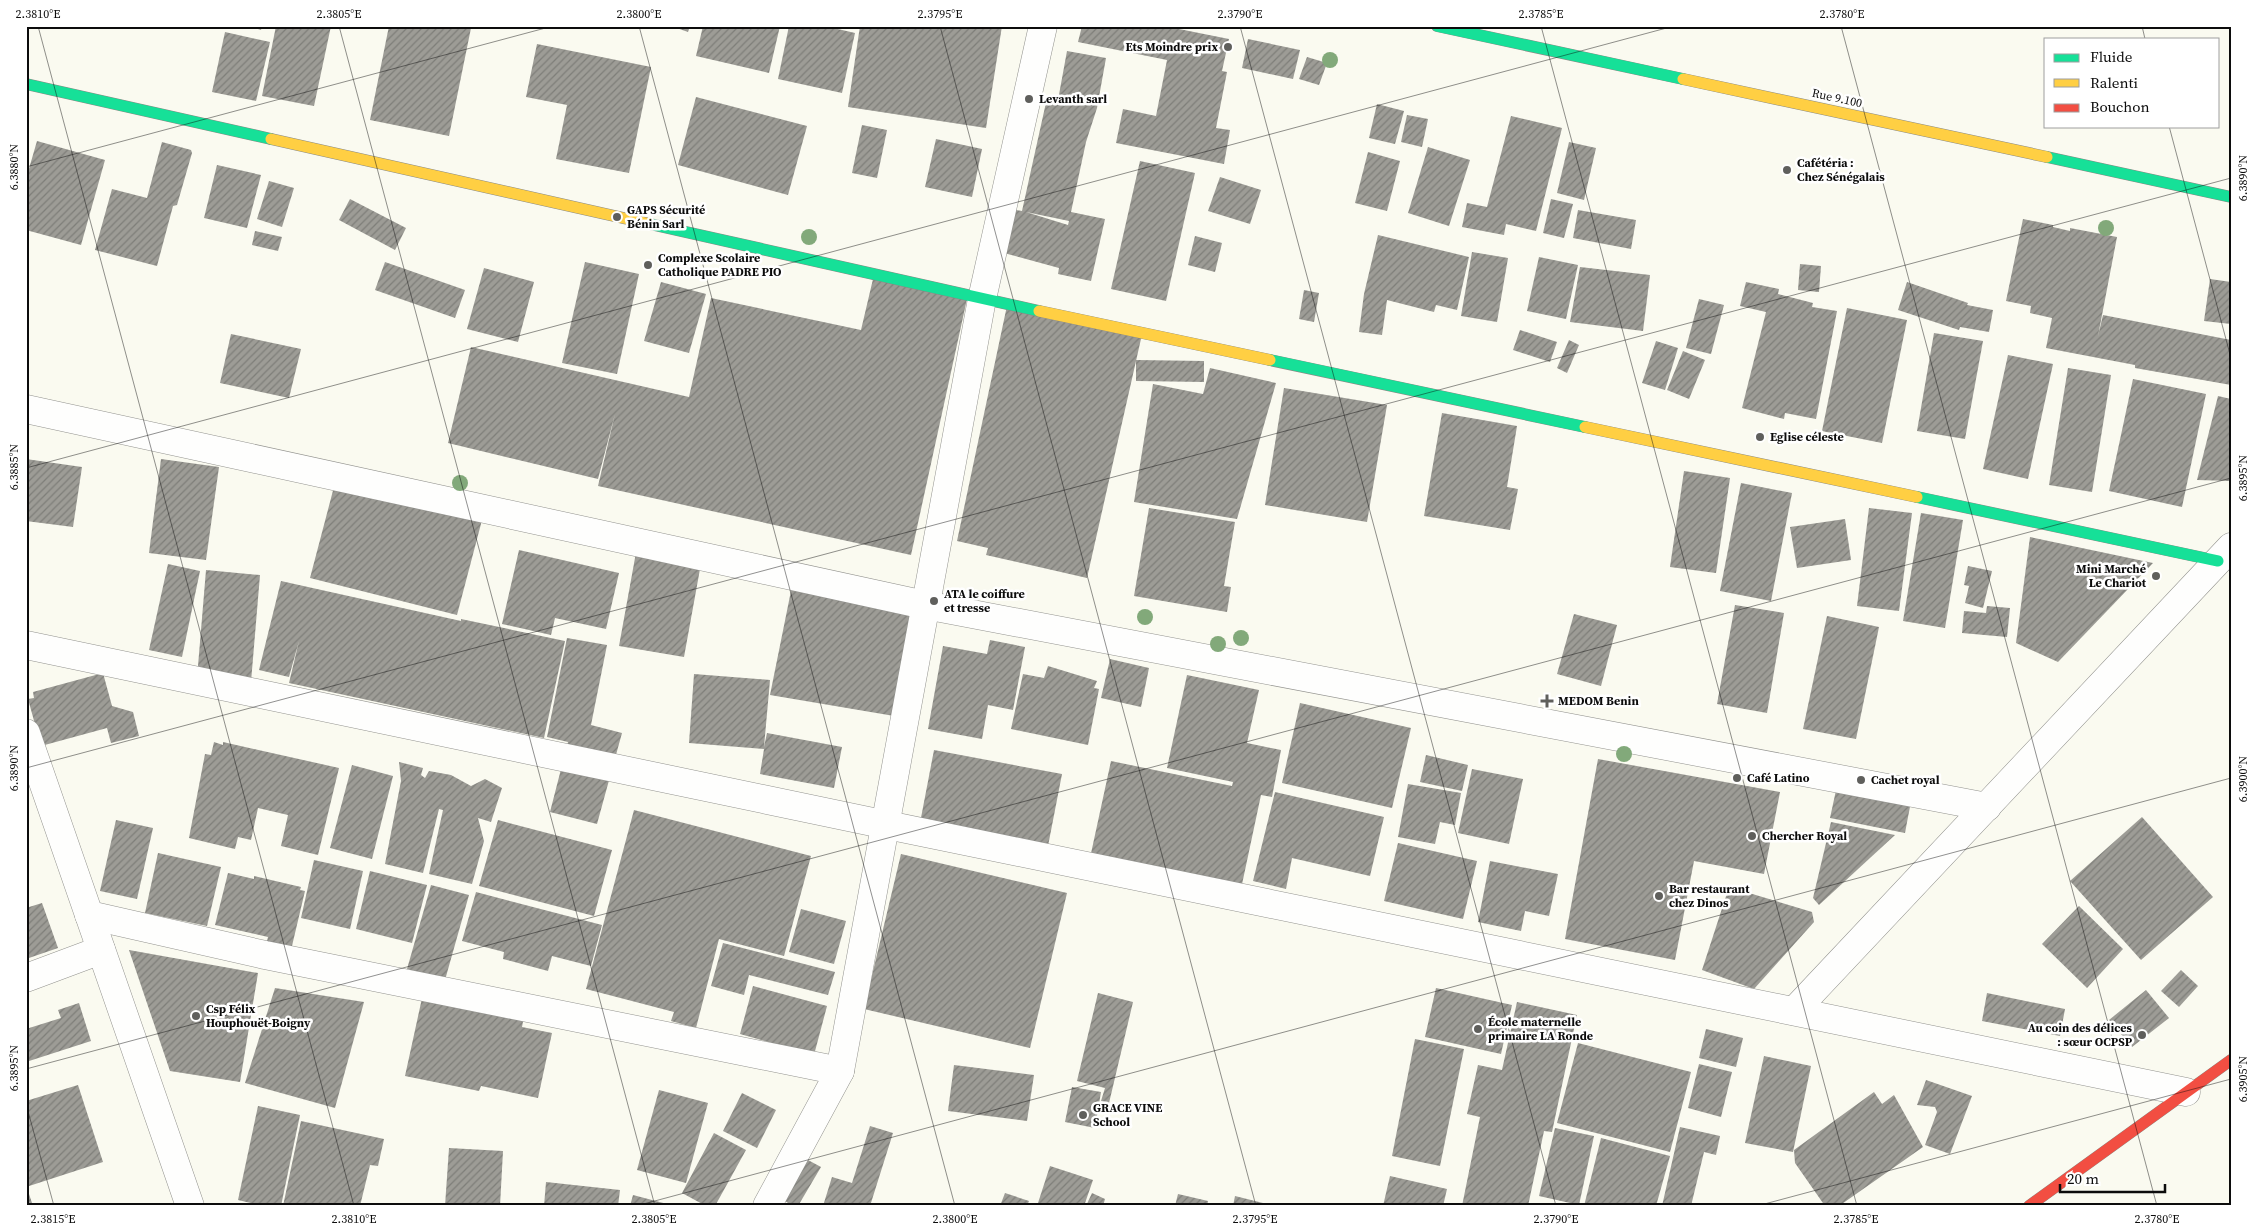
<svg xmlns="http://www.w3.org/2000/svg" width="2257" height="1232" viewBox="0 0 2257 1232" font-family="'Source Serif 4',serif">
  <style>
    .building { fill: url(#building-hatch); fill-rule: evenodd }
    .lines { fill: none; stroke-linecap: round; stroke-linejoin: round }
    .street-casing { stroke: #93938f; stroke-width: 29 }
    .fast-casing { stroke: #8a8a85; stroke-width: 12 }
    .slow-casing { stroke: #8a8a85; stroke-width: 12 }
    .jam-casing { stroke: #8a8a85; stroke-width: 12 }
    .street { stroke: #fefefd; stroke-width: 28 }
    .fast { stroke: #16e098; stroke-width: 11 }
    .slow { stroke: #ffcf43; stroke-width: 11 }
    .jam { stroke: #f24e42; stroke-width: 11 }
    .tree { fill: #82a97a }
    .ticks { fill: none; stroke: #0c0c0c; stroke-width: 1; stroke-opacity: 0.45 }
    .poi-dot { fill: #5f5f5c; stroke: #fff; stroke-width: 2 }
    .labels { text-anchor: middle; stroke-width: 5; stroke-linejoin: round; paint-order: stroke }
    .poi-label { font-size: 12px; font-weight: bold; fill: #0c0c0c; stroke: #fff; text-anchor: start }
    .street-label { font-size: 12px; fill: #0c0c0c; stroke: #fff }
    .neatline { fill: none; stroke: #0c0c0c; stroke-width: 2 }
    .ticks-label { font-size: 12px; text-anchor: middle; fill: #0c0c0c }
  </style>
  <defs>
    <pattern id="building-hatch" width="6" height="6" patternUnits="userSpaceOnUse" patternTransform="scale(1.25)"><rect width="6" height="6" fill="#9d9c96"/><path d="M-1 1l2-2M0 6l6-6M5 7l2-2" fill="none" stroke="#7e7e79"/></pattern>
  </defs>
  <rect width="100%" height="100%" fill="#fafaf0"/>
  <g class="building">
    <polygon points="248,26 262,26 261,30"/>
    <polygon points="276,26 331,26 314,106 262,96"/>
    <polygon points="389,26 460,26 471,28 449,136 370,120"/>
    <polygon points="671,26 690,26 688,32"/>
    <polygon points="703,26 780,26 769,73 696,56"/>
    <polygon points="789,26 825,26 855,33 842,93 778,79"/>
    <polygon points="860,26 1002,26 986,128 848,107"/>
    <polygon points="1082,26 1164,26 1229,39 1222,71 1227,72 1216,128 1230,130 1224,164 1116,143 1123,109 1156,116 1167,60 1078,42"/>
    <polygon points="225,32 270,42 256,101 212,92"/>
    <polygon points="1248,39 1300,50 1293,79 1242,68"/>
    <polygon points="537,44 651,67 629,173 556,159 567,105 526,97"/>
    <path d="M 1067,51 L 1106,58 L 1097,108 L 1086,142 L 1071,212 L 1105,219 L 1091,281 L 1058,274 L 1059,268 L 1004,253 L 1016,210 L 1022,211 L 1047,98 L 1058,100 ZM 1026,212 L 1069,221 L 1068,225 Z"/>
    <polygon points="1307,57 1327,63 1319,85 1299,79"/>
    <polygon points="696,97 807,126 788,195 678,165"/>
    <polygon points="1377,104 1404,111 1395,144 1369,138"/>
    <polygon points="1407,115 1428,119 1422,147 1401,142"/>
    <polygon points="1511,116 1562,128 1536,231 1506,224 1504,235 1462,227 1467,203 1487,207"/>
    <polygon points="862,125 887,130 877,178 852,173"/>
    <polygon points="936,139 982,149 972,197 925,187"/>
    <polygon points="37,141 105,160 81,245 26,230 26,179"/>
    <polygon points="162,142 191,150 192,153 177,205 173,206 157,266 95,250 112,189 147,198"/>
    <polygon points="1569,142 1596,148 1584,200 1557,193"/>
    <polygon points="1428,147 1470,160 1449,226 1408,213"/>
    <polygon points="1368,152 1400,161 1387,211 1355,203"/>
    <polygon points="1140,161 1195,173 1166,301 1111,289"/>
    <polygon points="217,165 261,175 247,228 204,218"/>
    <polygon points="1220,177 1261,190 1250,224 1208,211"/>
    <polygon points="269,181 294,188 282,227 257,219"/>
    <polygon points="350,199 406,228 395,250 339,220"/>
    <polygon points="1551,199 1573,204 1564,238 1543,233"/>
    <polygon points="1578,210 1636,220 1631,249 1573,238"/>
    <polygon points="2023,219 2053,225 2053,227 2070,231 2070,228 2117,237 2098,336 2103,315 2231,340 2231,385 2135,368 2135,365 2046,348 2052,318 2030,313 2031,306 2006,301"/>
    <polygon points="255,231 282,237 278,251 252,245"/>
    <polygon points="1378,235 1469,257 1457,310 1436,305 1434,312 1387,300 1382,335 1359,332 1364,294"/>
    <polygon points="1195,236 1222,243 1215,272 1188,265"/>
    <polygon points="1472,252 1508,258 1497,322 1461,316"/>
    <polygon points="1539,257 1578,265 1566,319 1527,311"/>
    <polygon points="385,262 465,290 455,318 375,290"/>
    <polygon points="585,262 639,274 617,374 562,363"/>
    <polygon points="1800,264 1821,266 1819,292 1798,290"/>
    <polygon points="1580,267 1650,275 1643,331 1570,322"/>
    <polygon points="484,268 534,282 518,342 467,329"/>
    <polygon points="873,279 967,299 911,555 598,486 615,414 598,479 448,443 471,347 689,397 711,298 861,330"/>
    <polygon points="2210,279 2231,282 2231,324 2204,321"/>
    <polygon points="661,282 706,294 689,353 644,341"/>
    <polygon points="1746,282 1779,289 1778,294 1813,303 1812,307 1837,311 1816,419 1785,413 1784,419 1742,408 1766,312 1740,306"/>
    <polygon points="1907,282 1968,303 1967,305 1993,310 1989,332 1960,327 1959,330 1898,310"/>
    <polygon points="1304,290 1319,293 1314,322 1299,319"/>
    <polygon points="1699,299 1724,305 1711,354 1686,348"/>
    <polygon points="1008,301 1143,330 1087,578 986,555 988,548 957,541"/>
    <polygon points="1847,308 1907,320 1882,443 1822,431"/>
    <polygon points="1520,330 1557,342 1550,362 1513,350"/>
    <polygon points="1934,333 1983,341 1965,439 1917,431"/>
    <polygon points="231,334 301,349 289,398 220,383"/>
    <polygon points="1569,340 1579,345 1567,373 1557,368"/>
    <polygon points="1656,341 1678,348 1665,390 1642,383"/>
    <polygon points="1683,351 1705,360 1689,399 1667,390"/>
    <polygon points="2008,355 2053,364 2028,479 1983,469"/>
    <polygon points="1136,360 1204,361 1204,382 1136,381"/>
    <polygon points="1210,368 1276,383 1237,519 1134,502 1153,384 1203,394"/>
    <polygon points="2068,368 2111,375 2092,492 2049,485"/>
    <polygon points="2133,379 2206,394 2182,507 2109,491"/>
    <polygon points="1284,388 1387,405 1367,522 1265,505"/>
    <polygon points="2218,396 2231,399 2231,481 2197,480"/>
    <polygon points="1442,413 1517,426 1507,487 1518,489 1510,530 1424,516"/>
    <polygon points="26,459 82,467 73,527 26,521"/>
    <polygon points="161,459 219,467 206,560 149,553"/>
    <polygon points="1684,471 1730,478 1716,573 1670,567"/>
    <polygon points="335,483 482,520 457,615 310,578"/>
    <polygon points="1741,483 1792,493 1771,601 1720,591"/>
    <polygon points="1149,508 1235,522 1224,586 1231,587 1227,612 1134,596"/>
    <polygon points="1869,508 1912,513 1899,611 1857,606"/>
    <polygon points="1921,513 1963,520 1945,628 1903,621"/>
    <polygon points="1845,519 1851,560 1797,568 1790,527"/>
    <polygon points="2030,537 2153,563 2058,662 2016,643"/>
    <polygon points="637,547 702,558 684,657 619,646"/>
    <polygon points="519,550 619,573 606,629 555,618 551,635 502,624"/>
    <polygon points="168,564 200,571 182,657 149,650"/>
    <polygon points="1968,566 1992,571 1983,608 1965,603 1969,586 1964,585"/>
    <polygon points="206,570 260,575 251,682 197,678"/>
    <polygon points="794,576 925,605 906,718 770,695"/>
    <polygon points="281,581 461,621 461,619 565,641 544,738 289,683 299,641 289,677 259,670"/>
    <polygon points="1735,605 1784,613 1767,713 1717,704"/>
    <polygon points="1987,606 2010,608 2007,637 1962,633 1964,611 1986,613"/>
    <polygon points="1574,614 1617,625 1601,686 1557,674"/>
    <polygon points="1827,616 1879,627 1856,739 1803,729"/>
    <polygon points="567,638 607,645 591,725 622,733 597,824 550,812 568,742 547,737"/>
    <polygon points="990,640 1025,647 1013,710 988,705 982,739 928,729 943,646 987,654"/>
    <polygon points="1110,659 1149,668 1141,707 1101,698"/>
    <polygon points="1048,666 1097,681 1094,688 1099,689 1088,745 1011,729 1023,674 1044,678"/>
    <polygon points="103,673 112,706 133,712 139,736 111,743 107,728 41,746 28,699 34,698 33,692"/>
    <polygon points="694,674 770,680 764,747 767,733 842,747 834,788 760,774 764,749 689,743"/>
    <polygon points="1187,675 1259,690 1247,743 1281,750 1272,797 1261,795 1241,889 1090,858 1111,761 1232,786 1233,782 1167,768"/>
    <polygon points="1300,703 1411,728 1392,808 1282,783"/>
    <polygon points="214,742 223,745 223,742 339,768 318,855 281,846 288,815 258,808 251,840 238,837 235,849 189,838 205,754 211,755"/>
    <polygon points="934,750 1062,774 1048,846 920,823"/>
    <polygon points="1426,755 1468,765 1462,791 1420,782"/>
    <polygon points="1598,759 1780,792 1764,874 1694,861 1675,960 1565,939"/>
    <polygon points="399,762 423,768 421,775 425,778 429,771 451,775 471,786 485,779 502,788 491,822 478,818 484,841 472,884 429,874 443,810 439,809 423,873 385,864 401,781"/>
    <polygon points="352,765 393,776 372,859 330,848"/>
    <polygon points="1472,769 1523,779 1509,844 1458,833"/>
    <polygon points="1838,781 1912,796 1905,833 1830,818"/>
    <polygon points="1408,784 1461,793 1455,825 1440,822 1435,844 1398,837"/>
    <polygon points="1275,792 1384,817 1370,876 1292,858 1286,889 1253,881"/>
    <polygon points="634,810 811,856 784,956 719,939 696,1028 671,1021 674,1012 586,989"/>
    <polygon points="2142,817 2213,897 2141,960 2070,881"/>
    <polygon points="116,820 153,828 137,899 100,891"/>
    <polygon points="498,820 612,850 594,916 479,886"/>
    <polygon points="1831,822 1895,835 1819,905 1813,898"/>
    <polygon points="1398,843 1477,861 1463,919 1384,901"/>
    <polygon points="158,853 221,867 207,926 145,913"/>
    <polygon points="901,854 1067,893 1030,1048 864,1009"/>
    <polygon points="314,860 363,871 350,929 301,918"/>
    <polygon points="1490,861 1558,874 1549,916 1525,911 1521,931 1478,922"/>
    <polygon points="370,871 427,885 412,943 356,929"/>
    <polygon points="228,873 254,879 254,876 301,887 300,890 305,891 287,967 262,961 268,937 215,925"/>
    <polygon points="431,885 469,895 445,980 407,969"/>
    <polygon points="1729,887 1812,912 1814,922 1754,989 1702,970"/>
    <polygon points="476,892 602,925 591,966 552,956 548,971 503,959 504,952 462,941"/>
    <polygon points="42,903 58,948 26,959 26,908"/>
    <polygon points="2079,906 2123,949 2087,988 2042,944"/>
    <polygon points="801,909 846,921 834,964 789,952"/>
    <polygon points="723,943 835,972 828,995 749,975 744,995 711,986"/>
    <polygon points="129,950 258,973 240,1082 170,1071"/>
    <polygon points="2181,970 2198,986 2179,1007 2161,991"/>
    <polygon points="753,986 827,1006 814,1055 740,1034"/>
    <polygon points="275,988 364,1002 335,1108 245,1083"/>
    <polygon points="1436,988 1512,1005 1501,1054 1425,1037"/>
    <polygon points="424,989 525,1011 522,1027 552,1033 538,1098 481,1086 479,1091 405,1076"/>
    <polygon points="2146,990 2169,1018 2132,1047 2109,1020"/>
    <polygon points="1098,993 1133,1002 1109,1103 1101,1101 1105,1088 1077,1081"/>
    <polygon points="1987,993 2065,1009 2060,1036 1982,1021"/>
    <polygon points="1517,1002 1577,1015 1552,1132 1544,1131 1528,1206 1462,1206 1480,1117 1467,1114 1478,1065 1502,1070"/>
    <polygon points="79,1003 91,1041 26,1062 26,1029 61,1018 58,1010"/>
    <polygon points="1706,1029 1743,1038 1736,1067 1699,1058"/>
    <polygon points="1415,1039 1464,1049 1440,1166 1392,1156"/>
    <polygon points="1578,1043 1691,1072 1670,1152 1557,1123"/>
    <polygon points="1764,1056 1811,1066 1793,1152 1745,1143"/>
    <polygon points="1699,1064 1732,1072 1721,1117 1688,1108"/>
    <polygon points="954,1065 1034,1075 1027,1121 948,1111"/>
    <polygon points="1926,1080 1972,1096 1950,1154 1925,1145 1937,1112 1935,1107 1917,1105"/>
    <polygon points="78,1085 103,1162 26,1187 26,1101"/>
    <polygon points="1072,1087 1101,1092 1095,1128 1065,1122"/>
    <polygon points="659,1090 708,1103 686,1183 637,1170"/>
    <polygon points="1874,1092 1882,1104 1894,1095 1923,1147 1839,1206 1825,1206 1795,1163 1794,1150"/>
    <polygon points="742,1093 776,1110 757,1148 723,1131"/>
    <polygon points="258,1106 300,1115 281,1206 264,1206 238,1200"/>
    <polygon points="301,1121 384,1139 378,1166 370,1165 360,1206 283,1206"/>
    <polygon points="870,1126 893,1133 870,1206 823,1206 832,1177 852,1183"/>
    <polygon points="1680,1127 1720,1136 1716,1155 1704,1152 1691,1206 1662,1206"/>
    <polygon points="1555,1128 1594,1136 1579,1205 1539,1196"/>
    <polygon points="714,1133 746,1150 715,1206 706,1206 682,1193"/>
    <polygon points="1601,1138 1670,1156 1656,1206 1584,1206"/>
    <polygon points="449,1148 503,1151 500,1206 445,1206"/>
    <polygon points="808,1160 821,1167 798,1206 792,1206 784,1200"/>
    <polygon points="1050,1166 1093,1180 1084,1206 1037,1206"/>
    <polygon points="1390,1176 1447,1189 1443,1206 1383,1206"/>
    <polygon points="546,1182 620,1190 618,1206 544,1206"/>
    <polygon points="27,1188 33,1206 26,1206"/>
    <polygon points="1005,1193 1029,1201 1027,1206 1000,1206"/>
    <polygon points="1092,1193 1105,1199 1103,1206 1086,1206"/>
    <polygon points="1178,1194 1208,1201 1207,1206 1175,1206"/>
    <polygon points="633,1195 671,1205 671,1206 630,1206"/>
    <polygon points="1235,1196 1271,1205 1271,1206 1233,1206"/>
  </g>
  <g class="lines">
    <g class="street-casing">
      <g id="street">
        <polyline points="26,409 925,605 1987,807"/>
        <polyline points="26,645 887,825 2186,1092"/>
        <polyline points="26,733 190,1206"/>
        <polyline points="89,915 265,955 840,1071"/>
        <polyline points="26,978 101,950"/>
        <polyline points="1794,1011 2231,547"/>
        <polyline points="767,1206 840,1071 982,299 1043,26"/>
      </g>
    </g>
    <g class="fast-casing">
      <g id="fast">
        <polyline points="1437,26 1683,79"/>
        <polyline points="26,84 271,139"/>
        <polyline points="2047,157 2231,197"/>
        <polyline points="650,224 1039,311"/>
        <polyline points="1270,360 1585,427"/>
        <polyline points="1917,497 2218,561"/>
      </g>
    </g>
    <g class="slow-casing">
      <g id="slow">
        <polyline points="1683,79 2047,157"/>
        <polyline points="271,139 650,224"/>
        <polyline points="1039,311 1270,360"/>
        <polyline points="1585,427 1917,497"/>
      </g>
    </g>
    <g class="jam-casing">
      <polyline id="jam" points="2029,1206 2231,1060"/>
    </g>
    <use href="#street" class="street"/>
    <use href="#fast" class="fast"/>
    <use href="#slow" class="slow"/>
    <use href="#jam" class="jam"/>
  </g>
  <g class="tree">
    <circle cx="1330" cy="60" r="8"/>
    <circle cx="2106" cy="228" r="8"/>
    <circle cx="809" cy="237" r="8"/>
    <circle cx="460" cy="483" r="8"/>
    <circle cx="1145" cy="617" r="8"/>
    <circle cx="1241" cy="638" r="8"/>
    <circle cx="1218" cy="644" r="8"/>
    <circle cx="1624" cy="754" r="8"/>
  </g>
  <path class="ticks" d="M 38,26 L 354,1206M 339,26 L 655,1206M 639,26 L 955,1206M 940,26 L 1256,1206M 1240,26 L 1556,1206M 1541,26 L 1857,1206M 1841,26 L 2157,1206M 2142,26 L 2145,39M 2169,126 L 2231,358M 26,167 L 553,26M 26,468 L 1674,26M 26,768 L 2231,178M 26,1069 L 2231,478M 26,1104 L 54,1206M 636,1206 L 2231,778M 1757,1206 L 2231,1079"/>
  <g class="poi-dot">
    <circle cx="1228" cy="47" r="5"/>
    <circle cx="1029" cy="99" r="5"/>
    <circle cx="1787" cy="170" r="5"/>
    <circle cx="617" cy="217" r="5"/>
    <circle cx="648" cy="265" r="5"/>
    <circle cx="1760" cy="437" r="5"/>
    <circle cx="2156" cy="576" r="5"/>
    <circle cx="934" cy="601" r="5"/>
    <path d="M1544.5 693.5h5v5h5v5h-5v5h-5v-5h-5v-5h5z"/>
    <circle cx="1737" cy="778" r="5"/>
    <circle cx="1861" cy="780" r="5"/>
    <circle cx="1752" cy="836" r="5"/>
    <circle cx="1659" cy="896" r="5"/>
    <circle cx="196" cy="1016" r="5"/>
    <circle cx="1478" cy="1029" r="5"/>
    <circle cx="2142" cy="1035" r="5"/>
    <circle cx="1083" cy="1115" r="5"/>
  </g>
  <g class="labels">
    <g class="poi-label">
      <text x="1218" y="51" text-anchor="end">Ets Moindre prix</text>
      <text x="1039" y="103">Levanth sarl</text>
      <text x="1797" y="167">Cafétéria :<tspan x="1797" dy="14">Chez Sénégalais</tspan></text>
      <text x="627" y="214">GAPS Sécurité<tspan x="627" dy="14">Bénin Sarl</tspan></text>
      <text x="658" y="262">Complexe Scolaire<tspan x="658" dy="14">Catholique PADRE PIO</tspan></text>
      <text x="1770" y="441">Eglise céleste</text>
      <text x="2146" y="573" text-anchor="end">Mini Marché<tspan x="2146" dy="14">Le Chariot</tspan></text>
      <text x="944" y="598">ATA le coiffure<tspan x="944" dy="14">et tresse</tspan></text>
      <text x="1558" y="705">MEDOM Benin</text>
      <text x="1747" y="782">Café Latino</text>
      <text x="1871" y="784">Cachet royal</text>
      <text x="1762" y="840">Chercher Royal</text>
      <text x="1669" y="893">Bar restaurant<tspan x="1669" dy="14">chez Dinos</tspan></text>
      <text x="206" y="1013">Csp Félix<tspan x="206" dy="14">Houphouët-Boigny</tspan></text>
      <text x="1488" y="1026">École maternelle<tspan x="1488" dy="14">primaire LA Ronde</tspan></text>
      <text x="2132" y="1032" text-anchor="end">Au coin des délices<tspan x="2132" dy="14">: sœur OCPSP</tspan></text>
      <text x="1093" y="1112">GRACE VINE<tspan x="1093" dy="14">School</tspan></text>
    </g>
    <g class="street-label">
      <text transform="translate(1837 98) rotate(12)" y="4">Rue 9.100</text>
    </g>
  </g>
  <rect width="2257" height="1232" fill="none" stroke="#ffffff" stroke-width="55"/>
  <rect x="2044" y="38" width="175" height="90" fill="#ffffff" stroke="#9e9e9e"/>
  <rect x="2054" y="54" width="25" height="8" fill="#16e098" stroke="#9e9e9e"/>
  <text x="2090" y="62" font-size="15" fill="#0c0c0c">Fluide</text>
  <rect x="2054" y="79" width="25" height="8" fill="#ffcf43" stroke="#9e9e9e"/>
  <text x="2090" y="88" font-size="15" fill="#0c0c0c">Ralenti</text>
  <rect x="2054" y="104" width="25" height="8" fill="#f24e42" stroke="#9e9e9e"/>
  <text x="2090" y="112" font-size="15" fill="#0c0c0c">Bouchon</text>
  <path d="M2060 1184v8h105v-8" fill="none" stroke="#0c0c0c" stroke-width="2.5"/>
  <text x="2067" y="1184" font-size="15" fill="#0c0c0c" stroke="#ffffff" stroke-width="4" paint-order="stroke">20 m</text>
  <rect x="28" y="28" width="2202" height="1176" class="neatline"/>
  <g class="ticks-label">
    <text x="38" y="18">2.3810°E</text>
    <text x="339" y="18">2.3805°E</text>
    <text x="639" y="18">2.3800°E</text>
    <text x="940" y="18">2.3795°E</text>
    <text x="1240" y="18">2.3790°E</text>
    <text x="1541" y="18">2.3785°E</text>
    <text x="1842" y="18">2.3780°E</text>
    <text transform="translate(14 167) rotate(-90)" y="4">6.3880°N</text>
    <text transform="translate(2243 178) rotate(-90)" y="4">6.3890°N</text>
    <text transform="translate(14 467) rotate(-90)" y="4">6.3885°N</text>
    <text transform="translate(2243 478) rotate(-90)" y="4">6.3895°N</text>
    <text transform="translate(14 768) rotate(-90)" y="4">6.3890°N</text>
    <text transform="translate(2243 779) rotate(-90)" y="4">6.3900°N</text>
    <text transform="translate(14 1068) rotate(-90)" y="4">6.3895°N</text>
    <text transform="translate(2243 1079) rotate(-90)" y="4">6.3905°N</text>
    <text x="53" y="1223">2.3815°E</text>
    <text x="354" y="1223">2.3810°E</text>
    <text x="654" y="1223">2.3805°E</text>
    <text x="955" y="1223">2.3800°E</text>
    <text x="1255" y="1223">2.3795°E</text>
    <text x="1556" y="1223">2.3790°E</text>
    <text x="1856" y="1223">2.3785°E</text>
    <text x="2157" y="1223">2.3780°E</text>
  </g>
</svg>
